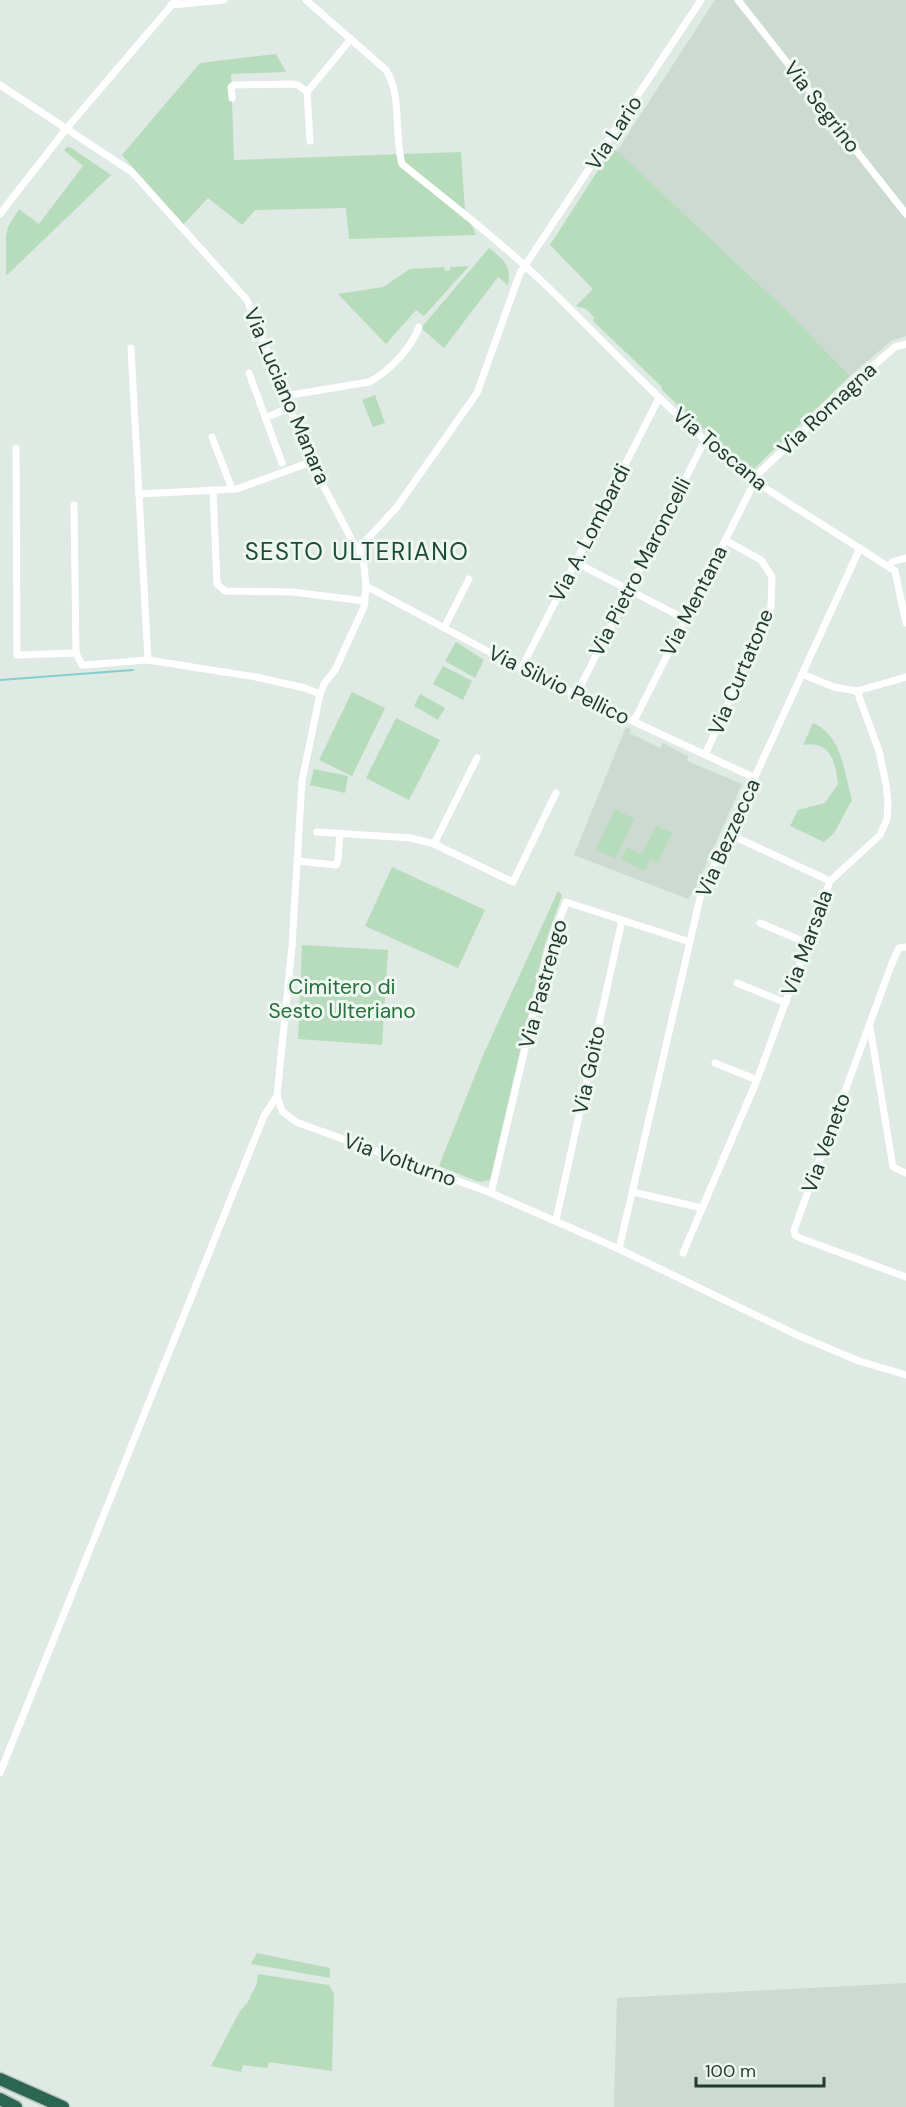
<svg xmlns="http://www.w3.org/2000/svg" width="906" height="2107" viewBox="0 0 906 2107" font-family="'DM Sans',sans-serif">
  <style>
    .built { fill: #ccdad2 }
    .green { fill: #b6dcbc }
    .lines { fill: none; stroke-linecap: round; stroke-linejoin: round }
    .stream { stroke: #84ced1; stroke-width: 2 }
    .motorway-casing { stroke: #bcc4c1; stroke-width: 15 }
    .minor { stroke: #fff; stroke-width: 7 }
    .motorway { stroke: #2b6653; stroke-width: 12 }
    .labels { text-anchor: middle; stroke-width: 6; stroke-linejoin: round; paint-order: stroke }
    .street-label { font-size: 21px; fill: #1f3a2f; stroke: #eef7f1 }
    .park-label { font-size: 21px; fill: #29713c; stroke: #eef7f1 }
    .quarter-label { font-size: 24px; letter-spacing: 1.5px; fill: #1b4c3a; stroke: #eef7f1 }
  </style>
  <rect width="100%" height="100%" fill="#deeae3"/>
  <g class="built">
    <polygon points="715,0 906,0 906,336 891,341 850,376 782,306 617,151"/>
    <polygon points="626,727 631,729 629,733 660,748 663,743 688,756 687,761 742,784 694,891 688,899 574,855"/>
    <polygon points="906,1983 906,2107 614,2107 617,1998"/>
  </g>
  <g class="green">
    <polygon points="276,54 286,72 231,74 234,160 461,152 465,211 476,235 349,239 346,208 255,210 242,225 208,198 183,225 122,155 200,63"/>
    <polygon points="67,147 70,147 111,175 6,276 6,236 8,227 19,209 39,224 83,166 64,150"/>
    <polygon points="613,147 782,306 850,376 755,468 751,470 735,459 662,390 661,386 593,321 594,317 586,309 576,306 593,289 550,245"/>
    <path d="M 489,248 C 503,259 512,266 508,285 L 498,277 L 444,348 L 421,328 Z"/>
    <polygon points="469,266 424,316 416,310 386,344 338,294 383,287 410,269 444,267 445,271 450,270 450,267"/>
    <polygon points="375,395 385,423 373,427 362,400"/>
    <polygon points="456,642 484,660 475,678 445,661"/>
    <polygon points="443,666 472,681 463,700 433,684"/>
    <polygon points="352,692 385,708 352,776 319,760"/>
    <polygon points="420,694 445,708 438,720 414,706"/>
    <polygon points="396,718 440,740 409,800 366,778"/>
    <path d="M 813,723 C 843,736 844,774 852,800 L 834,833 L 824,842 L 790,826 L 798,810 L 825,803 L 838,784 C 836,764 831,740 803,745 Z"/>
    <polygon points="314,769 348,776 345,793 310,785"/>
    <polygon points="615,809 634,819 615,859 596,849"/>
    <polygon points="656,826 672,833 658,863 650,859 645,871 621,860 627,847 642,854"/>
    <polygon points="392,867 485,910 458,968 365,926"/>
    <polygon points="558,891 562,895 544,947 490,1180 479,1182 439,1166 484,1053"/>
    <polygon points="302,945 388,950 382,1045 298,1039"/>
    <polygon points="257,1953 330,1968 330,1978 251,1964"/>
    <polygon points="258,1974 329,1985 334,1994 332,2071 269,2062 267,2068 243,2065 241,2072 211,2066 240,2011 248,2002 257,1983"/>
  </g>
  <g class="lines">
    <polyline class="stream" points="0,680 133,670"/>
    <g class="motorway-casing">
      <g id="motorway">
        <polyline points="0,2079 63,2107"/>
        <polyline points="0,2099 16,2107"/>
      </g>
    </g>
    <g class="minor">
      <path d="M 306,0 L 386,70 C 402,94 394,135 402,164 C 455,207 510,249 558,297 C 622,360 683,426 754,481 L 895,571 L 906,623"/>
      <polyline points="738,0 906,214"/>
      <polyline points="171,5 224,0"/>
      <polyline points="0,85 132,172 247,300 311,462 354,544 359,548 364,566 366,586 364,607 335,670 324,684 320,694 302,781 292,946 277,1096 282,1111 296,1122 491,1193 619,1249 797,1335 859,1361 906,1375"/>
      <polyline points="232,98 231,87 234,85 292,84 298,85 307,92"/>
      <polyline points="310,141 307,92 351,39"/>
      <polyline points="0,214 66,129 176,0"/>
      <polyline points="131,348 148,660"/>
      <polyline points="249,373 282,463"/>
      <path d="M 285,396 L 369,382 C 389,372 412,347 419,327"/>
      <polyline points="265,418 289,408"/>
      <polyline points="212,437 232,489"/>
      <polyline points="16,448 17,655 76,653 82,665 85,665 148,660 256,677 305,688 320,694"/>
      <polyline points="213,490 217,584 225,591 292,592 365,601"/>
      <polyline points="139,494 237,489 311,462"/>
      <polyline points="74,505 76,653"/>
      <polyline points="359,548 396,508 477,393 520,273 701,0"/>
      <polyline points="575,562 685,619"/>
      <polyline points="889,566 892,562 906,558"/>
      <polyline points="366,586 521,669 755,778"/>
      <polyline points="444,628 469,579"/>
      <polyline points="521,669 659,398"/>
      <polyline points="802,674 834,687 857,691 906,677"/>
      <polyline points="576,695 705,440"/>
      <polyline points="634,721 759,473 858,379 895,347 906,344"/>
      <polyline points="705,755 771,607 772,577 761,560 725,540"/>
      <polyline points="317,832 411,838 434,844 513,882 556,793"/>
      <polyline points="729,834 830,881"/>
      <polyline points="434,844 477,758"/>
      <polyline points="297,861 336,865 338,860 340,833"/>
      <polyline points="760,923 807,943"/>
      <polyline points="906,947 899,948 892,963 794,1230 795,1235 800,1238 906,1277"/>
      <polyline points="737,983 786,1003"/>
      <polyline points="870,1027 893,1167 906,1173"/>
      <polyline points="715,1063 757,1080"/>
      <polyline points="633,1192 702,1208"/>
      <polyline points="491,1193 548,951 566,902 690,942"/>
      <polyline points="556,1220 622,920"/>
      <polyline points="619,1249 701,894 860,548"/>
      <polyline points="683,1253 757,1080 830,881 880,835 887,819 888,803 886,784 879,751 857,691"/>
      <polyline points="0,1773 264,1116 277,1096"/>
    </g>
    <use href="#motorway" class="motorway"/>
  </g>
  <g class="labels">
    <g class="street-label">
      <text transform="translate(822 107) rotate(52)" y="7">Via Segrino</text>
      <text transform="translate(614 133) rotate(-57)" y="7">Via Lario</text>
      <text transform="translate(287 396) rotate(67)" y="7">Via Luciano Manara</text>
      <text transform="translate(827 409) rotate(-43)" y="7">Via Romagna</text>
      <text transform="translate(720 449) rotate(40)" y="7">Via Toscana</text>
      <text transform="translate(590 533) rotate(-63)" y="7">Via A. Lombardi</text>
      <text transform="translate(640 567) rotate(-63)" y="7">Via Pietro Maroncelli</text>
      <text transform="translate(694 601) rotate(-63)" y="7">Via Mentana</text>
      <text transform="translate(741 672) rotate(-67)" y="7">Via Curtatone</text>
      <text transform="translate(559 685) rotate(26)" y="7">Via Silvio Pellico</text>
      <text transform="translate(728 838) rotate(-66)" y="7">Via Bezzecca</text>
      <text transform="translate(807 943) rotate(-70)" y="7">Via Marsala</text>
      <text transform="translate(543 984) rotate(-75)" y="7">Via Pastrengo</text>
      <text transform="translate(589 1070) rotate(-78)" y="7">Via Goito</text>
      <text transform="translate(826 1143) rotate(-70)" y="7">Via Veneto</text>
      <text transform="translate(400 1160) rotate(20)" y="7">Via Volturno</text>
    </g>
    <g class="park-label">
      <text x="342" y="994">Cimitero di<tspan x="342" dy="24">Sesto Ulteriano</tspan></text>
    </g>
    <g class="quarter-label">
      <text x="357" y="560">SESTO ULTERIANO</text>
    </g>
  </g>
  <path d="M696 2077v9h128v-9" fill="none" stroke="#1f3a2f" stroke-width="3"/>
  <text x="705" y="2077" font-size="18" fill="#1f3a2f" stroke="#eef7f1" stroke-width="4.5" paint-order="stroke">100 m</text>
</svg>
